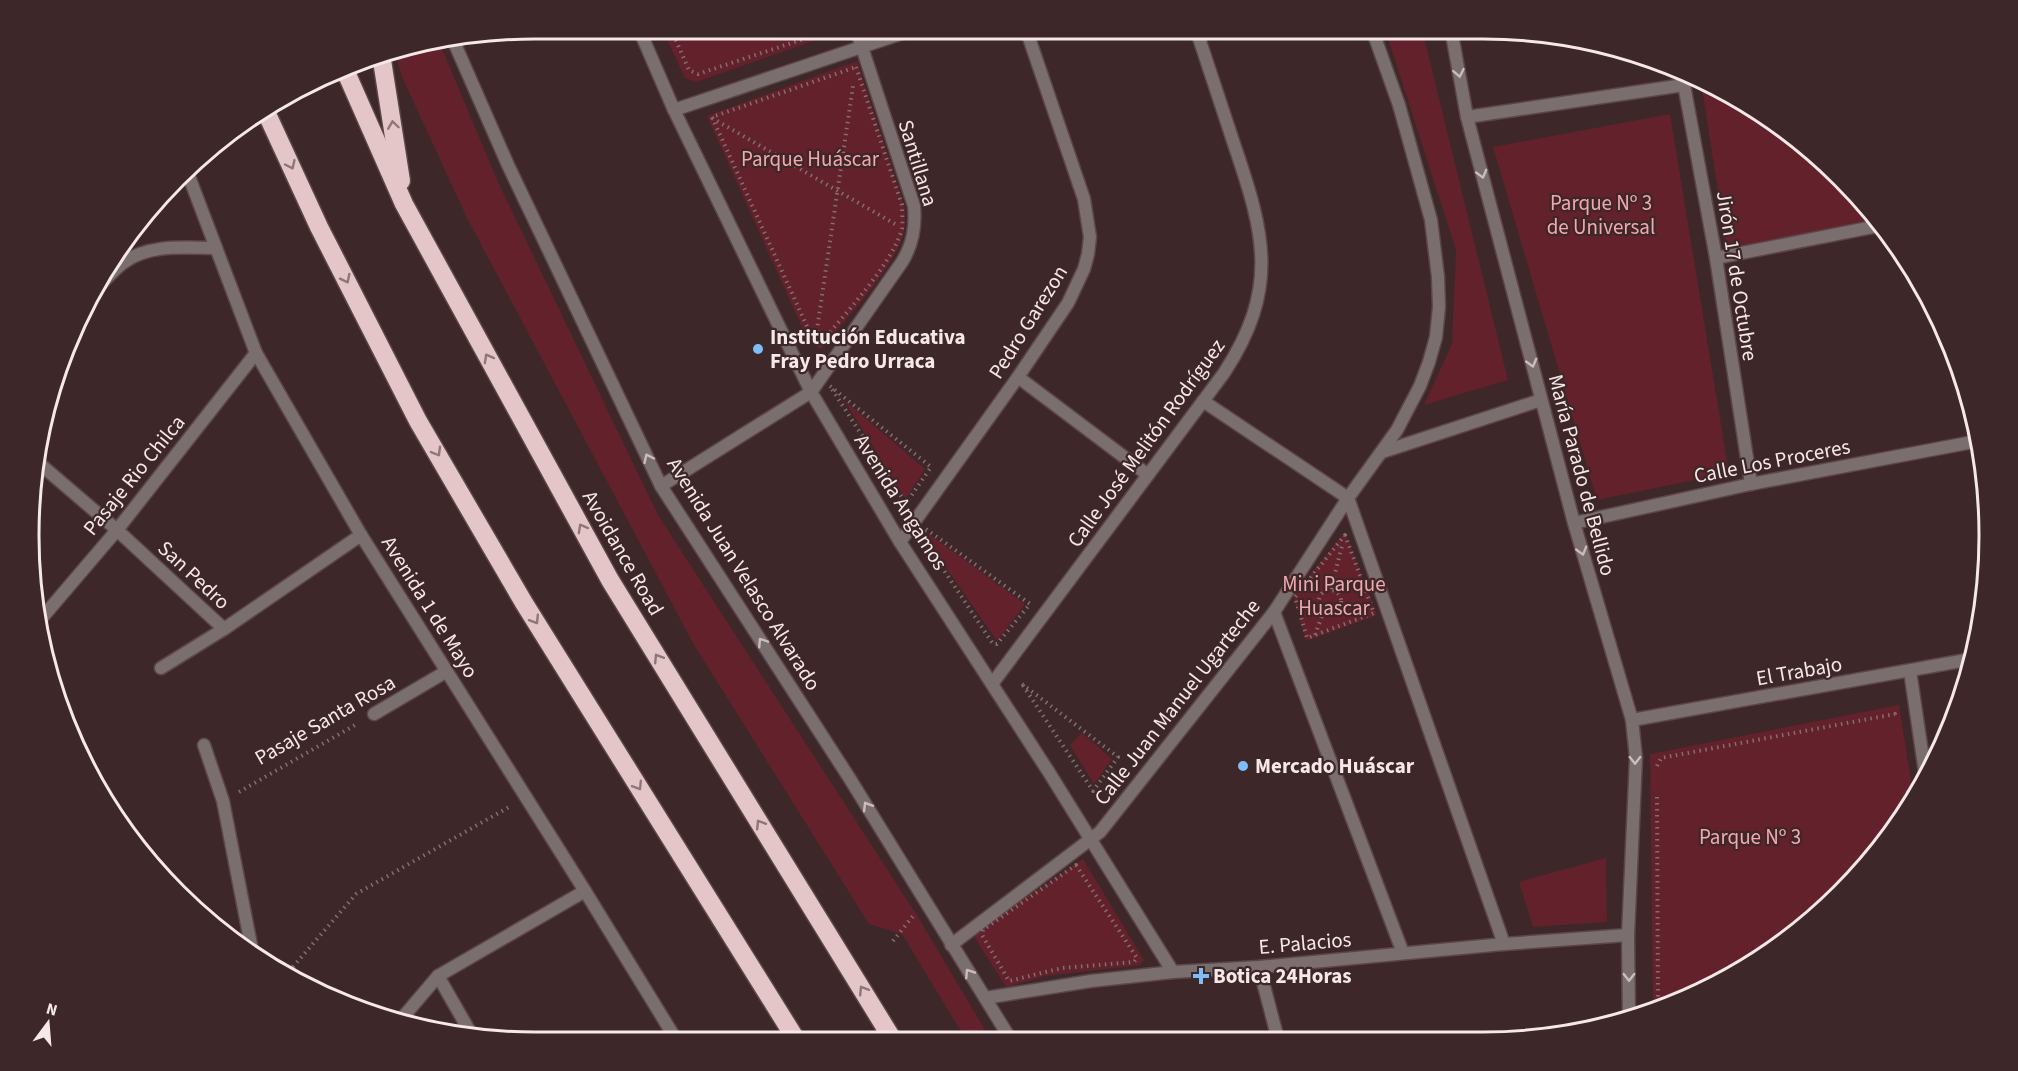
<svg xmlns="http://www.w3.org/2000/svg" width="2018" height="1071" viewBox="0 0 2018 1071" font-family="'Source Sans 3',sans-serif">
  <style>
    .green { fill: #63212b }
    .lines { fill: none; stroke-linecap: round; stroke-linejoin: round }
    .minor-casing { stroke: #5b4648; stroke-width: 15 }
    .tertiary-casing { stroke: #5b4648; stroke-width: 15 }
    .motorway-casing { stroke: #5b4648; stroke-width: 21 }
    .path { stroke: #826f70; stroke-width: 4; stroke-dasharray: 1.5 4.5; stroke-linecap: butt }
    .minor { stroke: #7a6e6f; stroke-width: 12 }
    .tertiary { stroke: #7a6e6f; stroke-width: 12 }
    .motorway { stroke: #e4c6c8; stroke-width: 18 }
    .oneway { stroke: #cbbdbe }
    .oneway2 { stroke: #907678 }
    .poi-dot { fill: #7dbef9; stroke: #3d2729; stroke-width: 2 }
    .labels { text-anchor: middle; stroke-width: 4.5; stroke-linejoin: round; paint-order: stroke }
    .park-label { font-size: 21px; fill: #f1a8ae; stroke: #3d2729 }
    .street-label { font-size: 21px; fill: #f6e7e8; stroke: #3d2729 }
    .poi-label { font-size: 21px; font-weight: bold; fill: #f6e7e8; stroke: #3d2729; text-anchor: start }
    .rim { fill: none; stroke: #f6e7e8; stroke-width: 3 }
  </style>
  <rect width="100%" height="100%" fill="#3d2729"/>
  <g class="green">
    <polygon points="662,29 838,29 836,33 696,82 685,78"/>
    <polygon points="1385,29 1422,29 1508,380 1424,405 1452,344 1456,250"/>
    <polygon points="440,44 499,184 658,515 918,917 991,1040 966,1040 902,934 869,924 694,645 467,218 403,79 394,52"/>
    <path d="M 857,61 L 905,209 C 905,216 905,225 904,232 C 895,268 845,319 822,349 L 810,345 L 707,116 Z"/>
    <polygon points="1701,82 1736,96 1817,154 1878,220 1727,249"/>
    <polygon points="1670,114 1729,473 1597,500 1493,147"/>
    <polygon points="844,400 925,469 907,497 905,498"/>
    <polygon points="1345,532 1377,615 1306,641 1293,596"/>
    <polygon points="929,534 1025,604 997,641 927,540"/>
    <polygon points="1899,705 1914,799 1863,870 1764,957 1653,1012 1650,754"/>
    <polygon points="1082,733 1112,759 1094,784 1070,745"/>
    <polygon points="1606,858 1607,922 1533,927 1519,882"/>
    <polygon points="1083,859 1144,960 1140,965 1045,976 1006,987 975,938 977,931"/>
  </g>
  <g class="lines">
    <g class="minor-casing">
      <g id="minor">
        <polyline points="639,29 674,110 811,392 900,542 1050,774 1173,972"/>
        <polyline points="1682,74 1716,258 1751,484"/>
        <polyline points="674,110 915,29"/>
        <polyline points="1467,117 1684,85"/>
        <polyline points="1716,258 1883,225"/>
        <path d="M 99,286 C 107,278 115,269 123,263 C 149,243 186,248 216,248"/>
        <polyline points="1018,377 1148,475"/>
        <polyline points="1203,401 1348,498 1504,944"/>
        <polyline points="1382,452 1541,400"/>
        <polyline points="40,464 117,530 224,629"/>
        <path d="M 661,486 L 811,392 L 902,262 C 913,244 916,227 914,206 L 856,29"/>
        <polyline points="1574,523 1751,484 1978,441"/>
        <polyline points="900,542 1018,377 1068,303 1084,269 1088,254 1090,237 1084,199 1026,29"/>
        <polyline points="1274,612 1403,953"/>
        <polyline points="41,619 117,530 256,353"/>
        <polyline points="161,668 224,629 361,535"/>
        <polyline points="1910,671 1926,779"/>
        <path d="M 992,684 L 1224,373 C 1279,289 1265,235 1235,147 C 1222,107 1209,68 1196,29"/>
        <polyline points="374,714 447,671"/>
        <polyline points="1632,720 1972,659"/>
        <polyline points="204,745 223,801 252,950"/>
        <polyline points="951,945 1100,832 1274,612 1348,498 1397,430 1420,386 1429,362 1436,337 1439,307 1438,277 1431,220 1399,105 1372,29"/>
        <polyline points="1259,967 1278,1039"/>
        <polyline points="438,976 473,1037"/>
        <polyline points="985,998 1091,981 1173,972 1259,967 1504,944 1628,935"/>
        <polyline points="398,1023 438,976 585,891"/>
      </g>
    </g>
    <g class="tertiary-casing">
      <g id="tertiary">
        <polyline points="1451,29 1467,117 1574,523 1632,720 1636,758 1628,935 1629,1019"/>
        <polyline points="454,42 508,165 661,486 850,779 1011,1040"/>
        <polyline points="188,174 256,353 361,535 585,891 677,1041"/>
      </g>
    </g>
    <g class="motorway-casing">
      <g id="motorway">
        <polyline points="381,54 401,181"/>
        <polyline points="345,70 404,204 610,580 893,1040"/>
        <polyline points="266,112 319,227 418,421 524,603 797,1041"/>
      </g>
    </g>
    <g class="path">
      <polyline points="671,29 689,70 698,74 825,32 827,29"/>
      <path d="M 856,67 L 902,205 C 902,213 903,222 902,229 C 893,263 843,316 820,344 L 815,344 L 712,117 Z"/>
      <polyline points="712,118 895,224"/>
      <polyline points="815,343 853,86"/>
      <polygon points="830,386 931,467 909,499 905,502"/>
      <polygon points="926,529 1030,604 997,644 993,644 923,539 923,534"/>
      <polygon points="1345,535 1374,613 1307,638 1295,597"/>
      <polyline points="1331,589 1342,546"/>
      <circle cx="1330" cy="601" r="11"/>
      <polyline points="1315,635 1324,610"/>
      <polygon points="1022,684 1118,757 1093,791"/>
      <polyline points="1657,766 1661,758 1895,714 1895,717"/>
      <polyline points="1908,790 1911,804"/>
      <polyline points="239,792 357,724"/>
      <polyline points="1657,797 1658,1010"/>
      <polygon points="1076,865 1137,958 1134,962 1062,968 1009,981 982,935 983,930"/>
      <polyline points="893,941 913,916"/>
      <polyline points="285,976 356,894 509,807"/>
    </g>
    <use href="#minor" class="minor"/>
    <use href="#tertiary" class="tertiary"/>
    <use href="#motorway" class="motorway"/>
  </g>
  <defs><path id="oneway-chevron" d="M-2-3.5L2.5 0L-2 3.5" fill="none" stroke-width="1.6" stroke-linecap="round" stroke-linejoin="round" transform="scale(1.5)"/></defs>
  <g class="oneway">
    <use href="#oneway-chevron" transform="translate(1459 73) rotate(79)"/>
    <use href="#oneway-chevron" transform="translate(1482 174) rotate(75)"/>
    <use href="#oneway-chevron" transform="translate(1532 363) rotate(75)"/>
    <use href="#oneway-chevron" transform="translate(648 458) rotate(-115)"/>
    <use href="#oneway-chevron" transform="translate(1582 551) rotate(74)"/>
    <use href="#oneway-chevron" transform="translate(762 642) rotate(-123)"/>
    <use href="#oneway-chevron" transform="translate(1635 760) rotate(89)"/>
    <use href="#oneway-chevron" transform="translate(867 806) rotate(-121)"/>
    <use href="#oneway-chevron" transform="translate(969 973) rotate(-123)"/>
    <use href="#oneway-chevron" transform="translate(1629 977) rotate(90)"/>
  </g>
  <g class="oneway2">
    <use href="#oneway-chevron" transform="translate(393 125) rotate(-98)"/>
    <use href="#oneway-chevron" transform="translate(291 165) rotate(65)"/>
    <use href="#oneway-chevron" transform="translate(346 279) rotate(63)"/>
    <use href="#oneway-chevron" transform="translate(488 358) rotate(-119)"/>
    <use href="#oneway-chevron" transform="translate(437 452) rotate(60)"/>
    <use href="#oneway-chevron" transform="translate(582 528) rotate(-119)"/>
    <use href="#oneway-chevron" transform="translate(535 620) rotate(58)"/>
    <use href="#oneway-chevron" transform="translate(658 658) rotate(-122)"/>
    <use href="#oneway-chevron" transform="translate(638 786) rotate(58)"/>
    <use href="#oneway-chevron" transform="translate(760 824) rotate(-122)"/>
    <use href="#oneway-chevron" transform="translate(863 990) rotate(-122)"/>
  </g>
  <g class="poi-dot">
    <circle cx="758" cy="349" r="6"/>
    <circle cx="1243" cy="766" r="6"/>
    <path d="M1198 967h6v6h6v6h-6v6h-6v-6h-6v-6h6z"/>
  </g>
  <g class="labels">
    <g class="park-label">
      <text x="810" y="166">Parque Huáscar</text>
      <text x="1601" y="210">Parque Nº 3<tspan x="1601" dy="24">de Universal</tspan></text>
      <text x="1334" y="591">Mini Parque<tspan x="1334" dy="24">Huascar</tspan></text>
      <text x="1750" y="844">Parque Nº 3</text>
    </g>
    <g class="street-label">
      <text transform="translate(918 163) rotate(73)" y="7">Santillana</text>
      <text transform="translate(1737 276) rotate(81)" y="7">Jirón 17 de Octubre</text>
      <text transform="translate(1028 322) rotate(-58)" y="7">Pedro Garezon</text>
      <text transform="translate(1146 443) rotate(-54)" y="7">Calle José Melitón Rodríguez</text>
      <text transform="translate(1772 461) rotate(-11)" y="7">Calle Los Proceres</text>
      <text transform="translate(134 475) rotate(-51)" y="7">Pasaje Rio Chilca</text>
      <text transform="translate(1582 475) rotate(75)" y="7">María Parado de Bellido</text>
      <text transform="translate(901 502) rotate(58)" y="7">Avenida Angamos</text>
      <text transform="translate(623 553) rotate(60)" y="7">Avoidance Road</text>
      <text transform="translate(744 574) rotate(58)" y="7">Avenida Juan Velasco Alvarado</text>
      <text transform="translate(194 575) rotate(43)" y="7">San Pedro</text>
      <text transform="translate(430 607) rotate(58)" y="7">Avenida 1 de Mayo</text>
      <text transform="translate(1799 671) rotate(-10)" y="7">El Trabajo</text>
      <text transform="translate(1177 702) rotate(-52)" y="7">Calle Juan Manuel Ugarteche</text>
      <text transform="translate(325 720) rotate(-30)" y="7">Pasaje Santa Rosa</text>
      <text transform="translate(1305 943) rotate(-5)" y="7">E. Palacios</text>
    </g>
    <g class="poi-label">
      <text x="770" y="344">Institución Educativa<tspan x="770" dy="24">Fray Pedro Urraca</tspan></text>
      <text x="1255" y="773">Mercado Huáscar</text>
      <text x="1213" y="983">Botica 24Horas</text>
    </g>
  </g>
  <path d="M0 0H2018V1071H0ZM535 39H1483A496 496 0 0 1 1979 535V536A496 496 0 0 1 1483 1032H535A496 496 0 0 1 39 536V535A496 496 0 0 1 535 39Z" fill="#3d2729" fill-rule="evenodd"/>
  <path class="rim" d="M535 39H1483A496 496 0 0 1 1979 535V536A496 496 0 0 1 1483 1032H535A496 496 0 0 1 39 536V535A496 496 0 0 1 535 39Z"/>
  <g transform="translate(48 1023) rotate(16)" stroke="#3d2729" stroke-width="4.5" paint-order="stroke">
  <path d="M0-4.5L10 22L0 15L-10 22Z" fill="#f6e7e8"/>
  <text y="-9" font-size="16" font-weight="bold" text-anchor="middle" fill="#f6e7e8">N</text>
  </g>
</svg>
